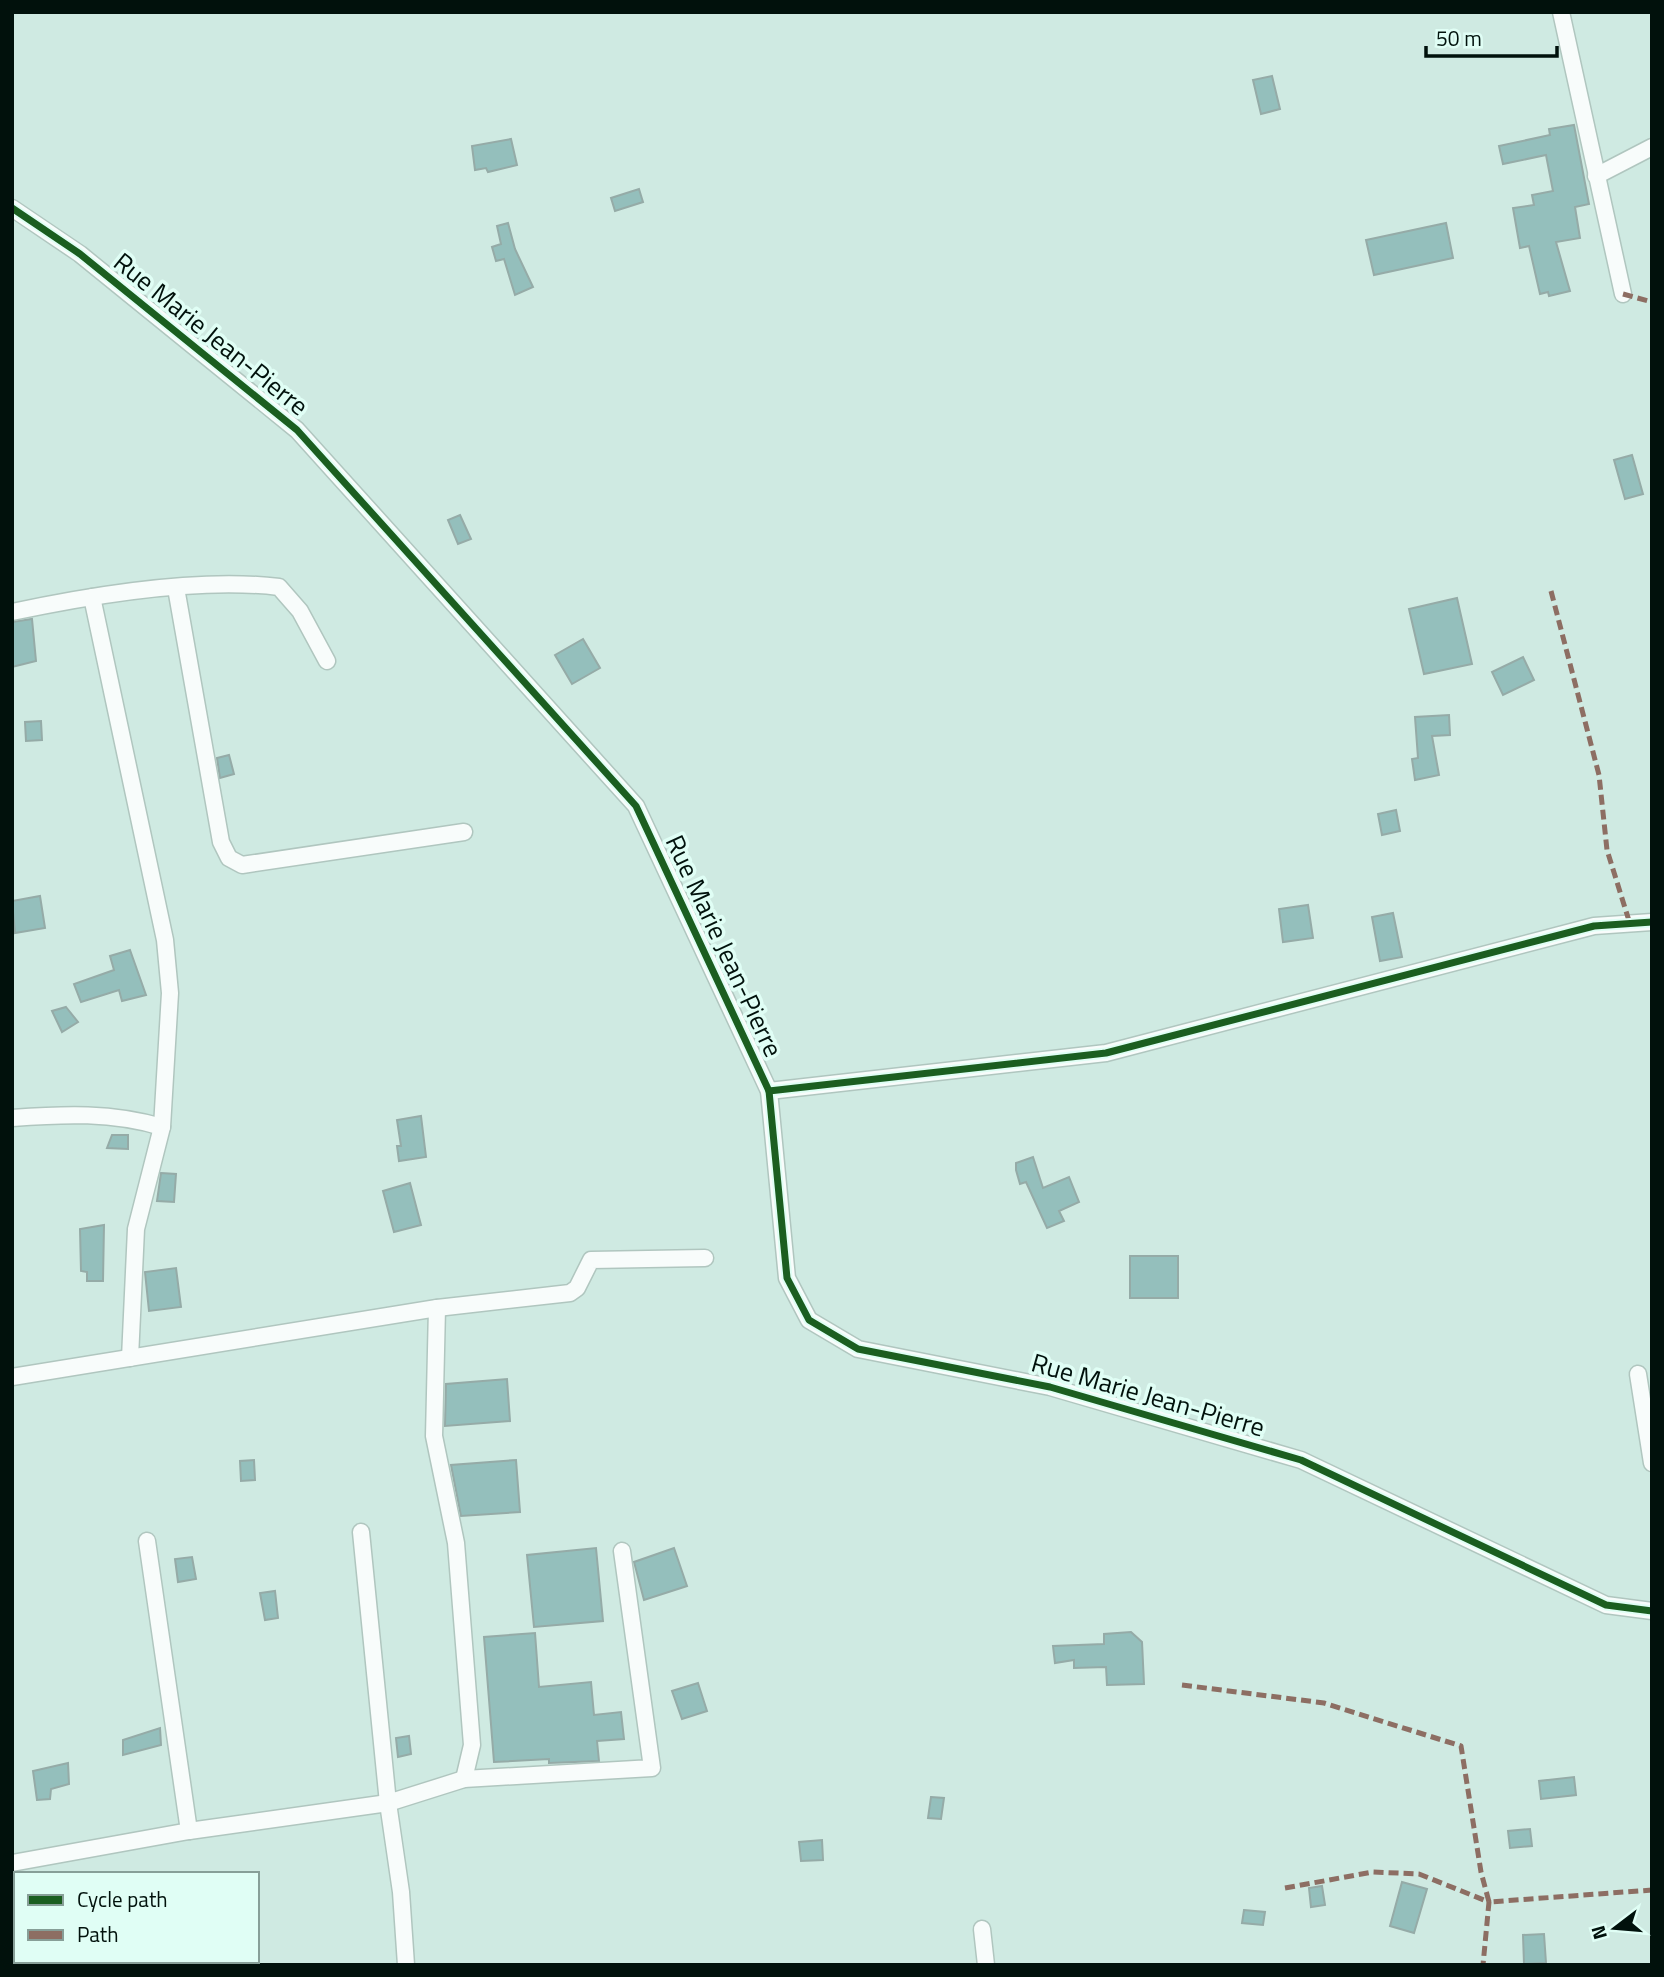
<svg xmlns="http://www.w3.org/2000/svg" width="1664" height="1977" viewBox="0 0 1664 1977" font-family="'Titillium Web',sans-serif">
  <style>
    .building { fill: #94bfbc; stroke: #95aba7; stroke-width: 2 }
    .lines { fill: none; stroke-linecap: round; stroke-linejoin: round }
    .minor-casing { stroke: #b0c6bf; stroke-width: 19 }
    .minor { stroke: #f8fcfb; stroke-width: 16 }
    .quiet { stroke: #8d6e63; stroke-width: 5; stroke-dasharray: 10 5; stroke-linecap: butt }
    .cycleway-casing { stroke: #e0fef5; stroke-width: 11 }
    .cycleway { stroke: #1b5e20; stroke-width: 7 }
    .labels { text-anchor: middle; stroke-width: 7; stroke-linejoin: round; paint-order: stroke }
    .street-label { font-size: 26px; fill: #01110c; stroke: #e0fef5 }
  </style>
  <rect width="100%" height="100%" fill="#cfeae2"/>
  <g class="building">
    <polygon points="1272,76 1280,109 1261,114 1253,80"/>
    <polygon points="1574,125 1589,204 1575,207 1580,238 1556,242 1570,291 1549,296 1548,292 1540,294 1529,246 1520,248 1513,208 1534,205 1532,195 1553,191 1546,155 1503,164 1499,146 1550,135 1549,129"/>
    <polygon points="511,139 517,165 488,172 486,168 475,170 472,146"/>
    <polygon points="639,189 643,202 615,211 611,198"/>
    <polygon points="508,223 515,249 533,287 515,295 504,259 496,261 492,247 501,244 497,226"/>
    <polygon points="1446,223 1453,258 1374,275 1366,240"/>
    <polygon points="1632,455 1643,494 1625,499 1614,460"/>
    <polygon points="460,515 471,539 458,544 448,520"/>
    <polygon points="1457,598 1472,664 1424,674 1409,609"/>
    <polygon points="32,619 36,661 12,667 12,622"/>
    <polygon points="583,639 600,668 572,684 555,655"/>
    <polygon points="1523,657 1534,680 1503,695 1492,672"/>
    <polygon points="1449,715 1450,735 1432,736 1439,775 1415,780 1412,759 1418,758 1415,717"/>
    <polygon points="41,721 42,740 26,741 25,722"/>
    <polygon points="229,755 234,774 220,778 217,758"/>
    <polygon points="1396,810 1400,831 1382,835 1378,814"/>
    <polygon points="40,896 45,928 15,933 12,901"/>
    <polygon points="1308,905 1313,938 1283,942 1279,909"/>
    <polygon points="1393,913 1402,957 1380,961 1372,917"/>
    <polygon points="130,950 146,995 122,1001 119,990 81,1002 74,984 114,970 110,956"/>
    <polygon points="66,1007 78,1022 62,1032 52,1011"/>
    <polygon points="421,1116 426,1157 399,1161 397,1146 401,1146 397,1120"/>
    <polygon points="112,1135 128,1135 128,1149 107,1148"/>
    <polygon points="1033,1157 1043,1188 1069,1177 1079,1202 1059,1211 1064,1221 1047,1228 1026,1182 1020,1184 1016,1170 1016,1163"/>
    <polygon points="161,1173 176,1174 174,1202 157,1201"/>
    <polygon points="410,1183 421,1225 394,1232 383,1191"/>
    <polygon points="104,1225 103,1281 87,1281 87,1272 81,1271 80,1229"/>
    <rect x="1130" y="1256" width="48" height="42"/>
    <polygon points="176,1268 181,1307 149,1311 145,1272"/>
    <polygon points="507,1379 510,1421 445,1426 446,1384"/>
    <polygon points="254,1460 255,1480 241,1481 240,1461"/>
    <polygon points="516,1460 520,1512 461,1516 451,1465"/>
    <polygon points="596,1548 603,1621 534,1627 527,1555"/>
    <polygon points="674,1548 687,1586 644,1600 634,1562"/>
    <polygon points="192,1557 196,1579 178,1582 175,1559"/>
    <polygon points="275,1591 278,1618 265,1620 260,1593"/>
    <polygon points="1131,1632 1142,1642 1144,1684 1107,1685 1106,1667 1074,1668 1074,1660 1055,1663 1053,1646 1104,1644 1104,1634"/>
    <polygon points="535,1633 539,1687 591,1682 594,1715 621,1712 624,1739 597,1741 599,1761 549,1763 549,1759 494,1762 484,1637"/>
    <polygon points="698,1683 707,1711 682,1719 672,1691"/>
    <polygon points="160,1728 161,1745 123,1755 123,1740"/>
    <polygon points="409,1736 411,1754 398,1757 396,1738"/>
    <polygon points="68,1763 69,1784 51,1789 50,1799 37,1800 33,1771"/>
    <polygon points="1574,1777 1576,1795 1541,1799 1539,1781"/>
    <polygon points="931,1797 944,1798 941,1819 928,1818"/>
    <polygon points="1530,1829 1532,1846 1510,1848 1508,1831"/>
    <polygon points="822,1840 823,1860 801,1861 799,1842"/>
    <polygon points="1402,1882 1427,1889 1414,1933 1390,1926"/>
    <polygon points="1322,1886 1325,1905 1311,1907 1309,1888"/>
    <polygon points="1244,1910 1265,1912 1263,1925 1242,1923"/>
    <polygon points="1544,1934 1546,1963 1524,1964 1523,1935"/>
  </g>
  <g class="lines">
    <g class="minor-casing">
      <g id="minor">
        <polyline points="1561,12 1623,294"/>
        <polyline points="1596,176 1652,147"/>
        <polyline points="12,208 80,254 297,430 636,806 769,1091 787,1278 809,1320 858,1349 1050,1387 1301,1460 1606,1605 1652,1611"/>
        <polyline points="176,588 221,842 229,858 242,865 464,832"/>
        <polyline points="92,597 165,940 170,993 162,1127 136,1229 130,1358"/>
        <path d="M 12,612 C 92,595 198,577 279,587 L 300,611 L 327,661"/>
        <polyline points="769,1091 1106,1053 1594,926 1652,922"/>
        <path d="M 12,1118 C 64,1114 112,1112 162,1127"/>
        <polyline points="437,1308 434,1436 456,1543 472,1745 464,1779"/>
        <polyline points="1638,1374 1652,1463"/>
        <polyline points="12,1377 437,1308 570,1293 577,1288 591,1260 705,1258"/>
        <polyline points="361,1532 388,1803 401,1892 406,1965"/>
        <polyline points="147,1541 189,1831"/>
        <polyline points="12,1863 189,1831 388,1803 464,1779 652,1768 622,1551"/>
        <polyline points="982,1929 986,1965"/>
      </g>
    </g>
    <use href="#minor" class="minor"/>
    <g class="quiet">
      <polyline points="1623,294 1652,302"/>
      <polyline points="1551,591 1599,775 1607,850 1630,924"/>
      <polyline points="1182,1685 1324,1703 1461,1746 1481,1872 1489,1902 1652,1890"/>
      <polyline points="1285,1888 1373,1872 1419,1874 1489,1902 1483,1965"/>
    </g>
    <g class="cycleway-casing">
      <g id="cycleway">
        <polyline points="12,208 80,254 297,430 636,806 769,1091 787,1278 809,1320 858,1349 1050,1387 1301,1460 1606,1605 1652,1611"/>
        <polyline points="769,1091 1106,1053 1594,926 1652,922"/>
      </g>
    </g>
    <use href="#cycleway" class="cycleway"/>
  </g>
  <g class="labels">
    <g class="street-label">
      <text transform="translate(211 334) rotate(39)" y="9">Rue Marie Jean-Pierre</text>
      <text transform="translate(724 946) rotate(65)" y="9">Rue Marie Jean-Pierre</text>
      <text transform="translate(1148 1395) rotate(16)" y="9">Rue Marie Jean-Pierre</text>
    </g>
  </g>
  <rect width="1664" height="1977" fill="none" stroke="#01110c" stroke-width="28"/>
  <rect x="14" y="1872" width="245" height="91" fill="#e0fef5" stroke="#879f98" stroke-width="2"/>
  <rect x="28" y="1895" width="35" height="10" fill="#1b5e20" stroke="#879f98" stroke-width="2"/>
  <text x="77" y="1907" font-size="21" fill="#01110c">Cycle path</text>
  <rect x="28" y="1930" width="35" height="10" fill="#8d6e63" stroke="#879f98" stroke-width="2"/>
  <text x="77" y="1942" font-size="21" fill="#01110c">Path</text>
  <g transform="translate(1615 1928) rotate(254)" stroke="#e0fef5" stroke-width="5" paint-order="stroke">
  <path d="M0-5L12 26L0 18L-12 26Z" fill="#01110c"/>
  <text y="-10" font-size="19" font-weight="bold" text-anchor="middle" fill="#01110c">N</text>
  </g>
  <path d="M1426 46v10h131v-10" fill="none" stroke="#01110c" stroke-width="3.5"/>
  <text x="1436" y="46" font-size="21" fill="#01110c" stroke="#e0fef5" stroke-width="5" paint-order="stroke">50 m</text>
</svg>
